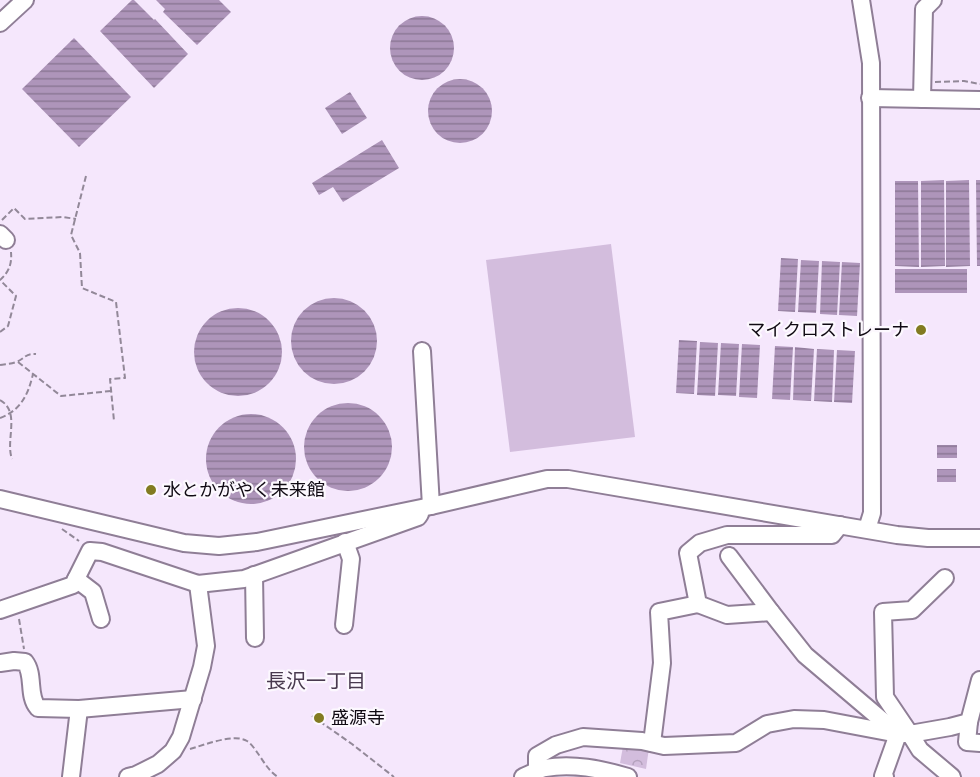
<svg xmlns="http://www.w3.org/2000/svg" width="980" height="777" viewBox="0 0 980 777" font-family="'Asap Condensed','Noto Sans JP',sans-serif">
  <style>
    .forest { fill: url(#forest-crowns) }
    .pitch { fill: #d3bddd }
    .water { fill: url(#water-rules) }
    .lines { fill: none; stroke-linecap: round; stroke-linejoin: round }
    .minor-casing { stroke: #8f7e96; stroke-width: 20 }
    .path { stroke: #928898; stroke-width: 2; stroke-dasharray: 6 3; stroke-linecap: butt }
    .minor { stroke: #fff; stroke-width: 16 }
    .poi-dot { fill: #827b21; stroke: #fcf8fe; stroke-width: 2 }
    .labels { text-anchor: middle; stroke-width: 4.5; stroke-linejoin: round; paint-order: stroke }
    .poi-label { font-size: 18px; fill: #100a13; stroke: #fcf8fe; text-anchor: start }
    .neighbourhood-label { font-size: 20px; fill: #493a4f; stroke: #fcf8fe }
  </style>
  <defs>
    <pattern id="forest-crowns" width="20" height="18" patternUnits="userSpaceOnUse" patternTransform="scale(1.5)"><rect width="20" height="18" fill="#d3bddd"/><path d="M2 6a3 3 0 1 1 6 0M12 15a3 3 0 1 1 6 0" fill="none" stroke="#b4a1bd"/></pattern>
    <pattern id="water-rules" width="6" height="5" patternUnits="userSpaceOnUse" patternTransform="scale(1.5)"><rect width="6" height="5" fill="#ae95ba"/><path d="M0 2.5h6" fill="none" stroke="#8c7896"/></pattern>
  </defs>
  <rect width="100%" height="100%" fill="#f5e7fc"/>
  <polygon class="forest" points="624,741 649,748 646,769 620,763"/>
  <polygon class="pitch" points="611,244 635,437 510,452 486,260"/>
  <g class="water">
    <polygon points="132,0 134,0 154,20 155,19 188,54 154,88 100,31"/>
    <polygon points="156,0 219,0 231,12 197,45 163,12 165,9"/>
    <circle cx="422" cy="48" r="32"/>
    <polygon points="74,38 131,97 79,147 22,89"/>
    <circle cx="460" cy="111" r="32"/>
    <polygon points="350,92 367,118 342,134 325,108"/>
    <polygon points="382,140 399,168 343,202 333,187 319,195 312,183"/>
    <polygon points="944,180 945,266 921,267 921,181"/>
    <polygon points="969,180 970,266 946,267 946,181"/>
    <polygon points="976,180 980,180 980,266 977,266"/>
    <polygon points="895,181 918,181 919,267 895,266"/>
    <polygon points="781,258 798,259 795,312 778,311"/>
    <polygon points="801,260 819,261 816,313 798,312"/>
    <polygon points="822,261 840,262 837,315 820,314"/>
    <polygon points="842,262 860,263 857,316 839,315"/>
    <rect x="895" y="269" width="72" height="24"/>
    <circle cx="334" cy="341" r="43"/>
    <circle cx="238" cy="352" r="44"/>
    <polygon points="679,340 697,341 694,394 676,393"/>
    <polygon points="700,342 718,343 715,396 697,395"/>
    <polygon points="721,343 739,344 736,396 718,395"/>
    <polygon points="742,344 760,345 757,398 739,397"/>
    <polygon points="775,346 793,347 790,400 772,399"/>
    <polygon points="795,347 814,349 811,401 793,400"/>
    <polygon points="817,349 834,350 832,402 814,401"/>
    <polygon points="837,350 855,351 852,403 834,402"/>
    <circle cx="348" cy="447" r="44"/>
    <circle cx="251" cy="459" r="45"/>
    <rect x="937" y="445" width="20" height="13"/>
    <rect x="937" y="469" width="19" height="13"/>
  </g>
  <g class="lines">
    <g class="minor-casing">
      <g id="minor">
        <polyline points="861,0 871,63 872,513 867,529"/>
        <polyline points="0,23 25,0"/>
        <polyline points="870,98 980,100"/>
        <polyline points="922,99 924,9 933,0"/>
        <polyline points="0,234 6,240"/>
        <polyline points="422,351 431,506"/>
        <polyline points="0,499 184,543 219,546 257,542 431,506 547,479 568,479 897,535 928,538 980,538"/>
        <polyline points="729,556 771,612 805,655 897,733"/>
        <polyline points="254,575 255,638"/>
        <polyline points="945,578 912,610 883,612 885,697 910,734 950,727 969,722 980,680"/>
        <polyline points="76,579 93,592 101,619"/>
        <polyline points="0,610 73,585 90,551 102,552 198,584 244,579 418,517 420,514"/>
        <polyline points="771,612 727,615 698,604 688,553 700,543 727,535 832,535 840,525"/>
        <polyline points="344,625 351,559 345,542"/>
        <path d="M 0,663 L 14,661 L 25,662 C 35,675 27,696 38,708 L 79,709 L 193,699"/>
        <polyline points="969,722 967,742 980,743"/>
        <polyline points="652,743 662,663 659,612 698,604"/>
        <polyline points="537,771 537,756 556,745 583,737 642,741 664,746 736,743 767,724 794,719 824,720 898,734 910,734 920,750 952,777"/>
        <polyline points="71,777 79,709"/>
        <polyline points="128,777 136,775 158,764 173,751 181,737 202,667 206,646 198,584"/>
        <path d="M 523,777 C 530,774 537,770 545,768 C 573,763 601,769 628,777"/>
        <polyline points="885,777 883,776 898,734"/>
      </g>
    </g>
    <g class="path">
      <polyline points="935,82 964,81 980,84"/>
      <polyline points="86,176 71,235 80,253 82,288 116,302 125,378 110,379 114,421"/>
      <polyline points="2,220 14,208 25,219 63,217 76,219"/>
      <path d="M 0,332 L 8,326 L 16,296 L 0,280 C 9,272 12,264 11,252"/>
      <polyline points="18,362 61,396 111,391"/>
      <path d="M 0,365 C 5,364 11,364 16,362 C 25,359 25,353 36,354"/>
      <path d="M 0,400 C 21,412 5,440 12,459"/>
      <path d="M 0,418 C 21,410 28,395 33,374"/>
      <polyline points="62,529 79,541"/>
      <polyline points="19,619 24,649"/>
      <polyline points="312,716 352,744 394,777"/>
      <path d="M 190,749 C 204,745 234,733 247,741 C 252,744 256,751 259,755 C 265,764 270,772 278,777"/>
    </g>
    <use href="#minor" class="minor"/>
  </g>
  <g class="poi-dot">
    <circle cx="921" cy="330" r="6"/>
    <circle cx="151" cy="490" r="6"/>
    <circle cx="319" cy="718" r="6"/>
  </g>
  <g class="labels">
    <g class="poi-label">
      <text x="909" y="336" text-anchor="end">マイクロストレーナ</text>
      <text x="163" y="496">水とかがやく未来館</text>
      <text x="331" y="724">盛源寺</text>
    </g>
    <g class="neighbourhood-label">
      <text x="316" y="688">長沢一丁目</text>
    </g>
  </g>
</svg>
